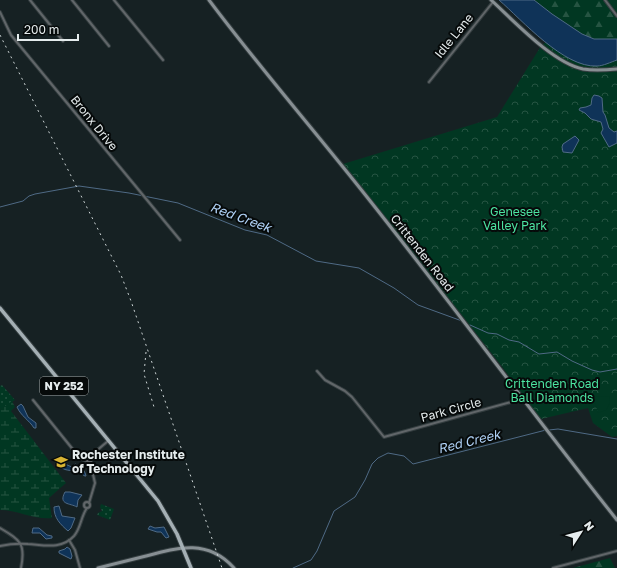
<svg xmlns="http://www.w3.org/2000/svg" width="617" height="568" viewBox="0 0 617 568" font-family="'Golos Text',sans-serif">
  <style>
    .grass { fill: url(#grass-dots) }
    .forest { fill: url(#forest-firs) }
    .wetland { fill: url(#wetland-marsh) }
    .park { fill: url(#park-crowns) }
    .pitch { fill: #013722 }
    .water { fill: #0f3358; stroke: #4f6a85 }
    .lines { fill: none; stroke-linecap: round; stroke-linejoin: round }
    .stream { stroke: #4f6a85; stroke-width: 1 }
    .street-casing { stroke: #333d3f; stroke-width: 4 }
    .secondary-casing { stroke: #333d3f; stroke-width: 5 }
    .primary-casing { stroke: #333d3f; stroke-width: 5.5 }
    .street { stroke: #616669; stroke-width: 2 }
    .secondary { stroke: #878f93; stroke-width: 3 }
    .primary { stroke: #a4afb4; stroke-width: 3.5 }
    .rail { stroke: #cbd3d4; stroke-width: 1; stroke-dasharray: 2 4; stroke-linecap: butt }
    .labels { text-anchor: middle; stroke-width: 4; stroke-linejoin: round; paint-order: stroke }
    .shield { fill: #060a0a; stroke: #a2a8a9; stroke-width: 1 }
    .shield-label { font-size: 11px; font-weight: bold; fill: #e5eced }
    .street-label { font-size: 12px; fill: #e5eced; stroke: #060a0a }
    .park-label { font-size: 12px; fill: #4ce4a1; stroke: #060a0a }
    .poi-label { font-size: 12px; font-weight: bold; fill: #e5eced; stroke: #060a0a; text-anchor: start }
    .water-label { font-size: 13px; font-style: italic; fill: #b0d2f7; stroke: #060a0a }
  </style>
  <defs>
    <pattern id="grass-dots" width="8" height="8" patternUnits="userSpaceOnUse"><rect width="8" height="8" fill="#013722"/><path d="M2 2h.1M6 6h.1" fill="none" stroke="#265442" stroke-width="1.8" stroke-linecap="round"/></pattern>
    <pattern id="forest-firs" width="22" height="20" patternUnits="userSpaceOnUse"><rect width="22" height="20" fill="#013722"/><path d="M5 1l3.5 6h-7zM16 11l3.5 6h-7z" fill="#265442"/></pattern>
    <pattern id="wetland-marsh" width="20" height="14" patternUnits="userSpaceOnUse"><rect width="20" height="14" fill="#013722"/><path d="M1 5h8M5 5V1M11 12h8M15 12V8" fill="none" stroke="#265442"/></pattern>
    <pattern id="park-crowns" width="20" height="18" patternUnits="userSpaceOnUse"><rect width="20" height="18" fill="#013722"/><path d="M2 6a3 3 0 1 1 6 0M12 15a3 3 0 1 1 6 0" fill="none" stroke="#265442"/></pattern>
  </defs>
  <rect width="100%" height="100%" fill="#162123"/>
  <g class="grass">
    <polygon points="2,385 15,400 0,410 0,386"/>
    <polygon points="101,504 114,509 110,520 97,515 98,513 102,511 100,507"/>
  </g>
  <g class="forest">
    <path d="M 534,0 L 617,0 L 617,39 C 610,39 602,40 595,39 C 578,37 548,11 534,0 Z"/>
    <polygon points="610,558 615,568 573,568"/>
  </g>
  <path class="wetland" d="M 12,401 L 15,407 L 11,411 L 66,483 L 49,498 L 52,518 C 35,520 17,510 0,510 L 0,410 Z"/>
  <path class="park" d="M 546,42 C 561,54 577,64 596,66 C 603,66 611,62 617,60 L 617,436 L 612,437 L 593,423 L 588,408 L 541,419 L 500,364 L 343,164 L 497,117 L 541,46 Z"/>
  <g class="pitch">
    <path d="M 542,380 C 549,390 549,391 539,400 L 531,390 L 531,388 Z"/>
    <polygon points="609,396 610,403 606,410 598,413 594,400 596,397"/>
  </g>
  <g class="water">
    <path d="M 499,0 L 534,0 L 552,14 L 582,34 L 594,39 L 617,39 L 617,60 C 611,62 603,66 597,66 C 564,68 522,20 499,0 Z"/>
    <polygon points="594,95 599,96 602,98 603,112 605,115 609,128 614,132 617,131 617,143 609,147 601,133 603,129 601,122 591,119 585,113 579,110 580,108 586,107 591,105 592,98"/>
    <polygon points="575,136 579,140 572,153 563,152 562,147 563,144"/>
    <path d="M 21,404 L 23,406 L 28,417 L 36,423 L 36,428 L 34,428 C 29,420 21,416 17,407 Z"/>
    <path d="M 60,462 L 72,467 L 75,464 C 80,466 85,470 86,476 L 85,476 C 84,476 81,473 80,472 C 72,469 62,473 59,463 Z"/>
    <path d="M 65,492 L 70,492 L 82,495 L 78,500 L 77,507 C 70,503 58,505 65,492 Z"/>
    <path d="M 59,506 L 62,516 L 75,518 L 71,528 L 68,531 C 60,524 54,518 54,507 Z"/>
    <polygon points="150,526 155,528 164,527 169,537 166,538 161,532 157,532 148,529"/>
    <polygon points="33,528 39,528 47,535 52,536 52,538 46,539 40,533 32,533"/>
    <polygon points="67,547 70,549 72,556 71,559 59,553 59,551 65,549"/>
  </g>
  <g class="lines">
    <g class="stream">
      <polyline points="0,207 23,201 29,196 35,194 79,186 129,193 178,203 245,230 267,235 316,261 359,268 394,288 418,305 462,321"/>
      <polyline points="470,325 488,333 497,334 509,340 519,342 539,354 557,352 572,361 592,370 600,372 617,369"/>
      <polyline points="549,430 558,429 617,439"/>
      <polyline points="293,568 311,560 317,551 334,511 355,497 365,480 372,464 378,458 388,453 404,456 413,464 546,430"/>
    </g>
    <g class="street-casing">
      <g id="street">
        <polyline points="30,0 63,41"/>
        <polyline points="72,0 109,46"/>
        <polyline points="114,0 163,60"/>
        <polyline points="605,0 617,16"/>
        <polyline points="0,12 11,35 180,240"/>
        <polyline points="429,82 493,2"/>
        <polyline points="317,371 325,380 345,391 352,397 384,437 522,399"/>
        <polyline points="33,400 79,457 84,460 90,462"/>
        <circle cx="87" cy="505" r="3"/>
        <polyline points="89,503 95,483 91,466 91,459 95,452 108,441"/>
        <path d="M 0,528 C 20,540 26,543 21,568"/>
        <polyline points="69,540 75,550 80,568"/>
        <path d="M 0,546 C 9,544 18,543 28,544 C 44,545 61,550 74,536 C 81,528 81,516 87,508"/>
        <polyline points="553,568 617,551"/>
      </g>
    </g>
    <g class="secondary-casing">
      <g id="secondary">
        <path d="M 209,0 C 259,67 315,131 367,197 C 452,304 532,413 617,520"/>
        <path d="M 491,0 C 514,21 553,63 583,69 C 595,71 606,70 617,69"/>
        <path d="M 98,568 C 114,564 130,560 146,556 C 179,547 208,539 234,568"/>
      </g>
    </g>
    <g class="primary-casing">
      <polyline id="primary" points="0,308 158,501 177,534 191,568"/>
    </g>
    <use href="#street" class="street"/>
    <use href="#secondary" class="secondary"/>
    <use href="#primary" class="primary"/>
    <g class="rail">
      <polyline points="0,35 121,275 131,301 222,568"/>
      <polyline points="146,352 144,374 154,407"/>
    </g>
  </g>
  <defs>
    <g id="university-bare" transform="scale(1.08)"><path d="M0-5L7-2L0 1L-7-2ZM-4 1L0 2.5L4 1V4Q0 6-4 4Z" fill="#d8b434" stroke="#060a0a" stroke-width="2.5" paint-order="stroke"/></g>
  </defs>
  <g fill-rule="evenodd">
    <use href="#university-bare" x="61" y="462"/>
  </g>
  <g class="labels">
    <rect class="shield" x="40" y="377" width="48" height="18" rx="3"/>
    <g class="shield-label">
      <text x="64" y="390">NY 252</text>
    </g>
    <g class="street-label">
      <text transform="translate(454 36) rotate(-51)" y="4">Idle Lane</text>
      <text transform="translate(94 123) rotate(51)" y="4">Bronx Drive</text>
      <text transform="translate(422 253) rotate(52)" y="4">Crittenden Road</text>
      <text transform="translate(451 410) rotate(-15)" y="4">Park Circle</text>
    </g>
    <g class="park-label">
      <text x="515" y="216">Genesee<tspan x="515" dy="14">Valley Park</tspan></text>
      <text x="552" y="388">Crittenden Road<tspan x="552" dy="14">Ball Diamonds</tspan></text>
    </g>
    <g class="poi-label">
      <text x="72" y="459">Rochester Institute<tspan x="72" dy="14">of Technology</tspan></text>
    </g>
    <g class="water-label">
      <text transform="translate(241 217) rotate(20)" y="5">Red Creek</text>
      <text transform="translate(469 441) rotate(-14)" y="5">Red Creek</text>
    </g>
  </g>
  <g transform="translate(581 532) rotate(54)" stroke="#060a0a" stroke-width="3" paint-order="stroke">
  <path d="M0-3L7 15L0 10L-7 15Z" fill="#e5eced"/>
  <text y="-6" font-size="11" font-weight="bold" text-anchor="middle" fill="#e5eced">N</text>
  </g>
  <path d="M18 34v6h60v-6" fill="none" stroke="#e5eced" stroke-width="2"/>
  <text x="24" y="34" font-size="12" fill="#e5eced" stroke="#060a0a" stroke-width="3" paint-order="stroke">200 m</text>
</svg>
